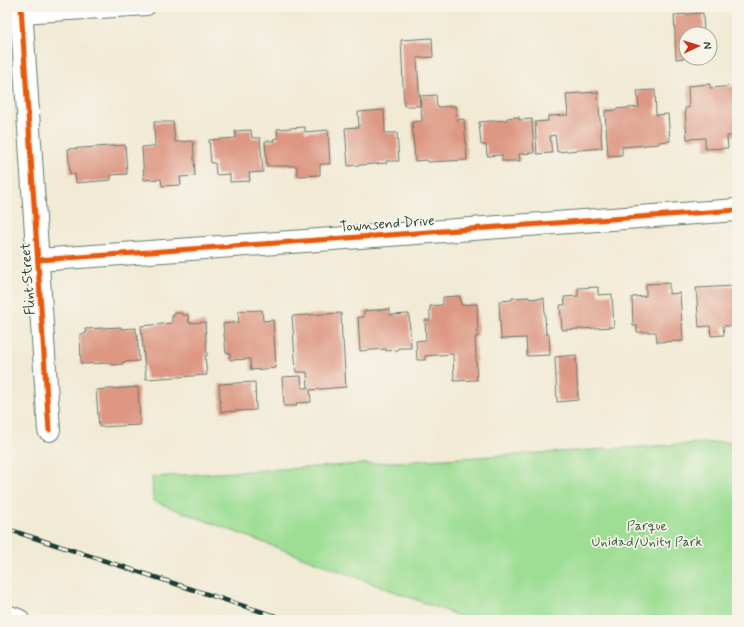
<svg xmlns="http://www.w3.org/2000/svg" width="744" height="627" viewBox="0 0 744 627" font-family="Mynerve,sans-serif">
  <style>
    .green { fill: #9dde94; stroke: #5e8e64 }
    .building { fill: #dd9783 }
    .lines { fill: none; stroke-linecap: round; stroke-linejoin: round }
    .lane-casing { stroke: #687a6c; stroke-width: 18 }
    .street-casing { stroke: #687a6c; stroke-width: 24 }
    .lane { stroke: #fff; stroke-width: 16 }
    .street { stroke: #fff; stroke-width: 22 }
    .rail-casing { stroke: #1f3d34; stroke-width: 4.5 }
    .rail { stroke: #f7f3e8; stroke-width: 3; stroke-dasharray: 9; stroke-linecap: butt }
    .cycleway-casing { stroke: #f7f3e8; stroke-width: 8 }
    .cycleway { stroke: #e8590c; stroke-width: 5 }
    .labels { text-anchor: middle; stroke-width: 3.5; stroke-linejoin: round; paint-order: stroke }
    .street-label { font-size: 14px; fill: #1f3d34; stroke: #f7f3e8 }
    .park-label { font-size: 14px; fill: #385d47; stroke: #f7f3e8 }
  </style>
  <rect width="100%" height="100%" fill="#f7f3e8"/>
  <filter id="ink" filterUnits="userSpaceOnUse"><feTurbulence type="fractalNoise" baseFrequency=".025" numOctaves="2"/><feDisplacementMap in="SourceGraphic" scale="8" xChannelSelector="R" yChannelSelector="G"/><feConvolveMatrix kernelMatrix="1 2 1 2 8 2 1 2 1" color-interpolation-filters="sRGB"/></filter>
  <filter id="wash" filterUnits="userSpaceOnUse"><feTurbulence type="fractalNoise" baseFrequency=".012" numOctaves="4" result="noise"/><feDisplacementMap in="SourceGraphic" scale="16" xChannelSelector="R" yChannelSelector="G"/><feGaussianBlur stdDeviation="0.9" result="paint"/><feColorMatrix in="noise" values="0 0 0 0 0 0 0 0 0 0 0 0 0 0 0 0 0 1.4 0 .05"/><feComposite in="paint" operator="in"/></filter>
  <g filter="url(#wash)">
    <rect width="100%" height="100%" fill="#f1ead5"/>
    <polygon class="green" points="737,441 737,620 470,620 153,501 152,477"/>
    <g id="blocks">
      <g class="building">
        <polygon points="703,13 704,34 686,34 686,58 676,59 674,15"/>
        <polygon points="432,38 433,57 417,58 420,106 404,106 401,40"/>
        <polygon points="710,84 710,88 735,86 737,136 727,136 728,148 705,149 705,138 687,139 685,108 689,108 688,86"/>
        <polygon points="655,90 656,115 668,114 670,141 659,142 659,144 622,147 622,155 608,156 605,111 617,110 616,109 639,107 637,91"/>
        <polygon points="598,92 602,148 557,152 555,135 550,136 552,153 537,154 535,122 548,121 548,116 568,115 566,94"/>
        <polygon points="436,95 437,107 455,106 457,120 464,119 467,160 428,162 427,160 415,161 412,122 422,121 420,96"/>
        <polygon points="384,110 385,133 397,133 399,161 386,161 387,163 348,166 345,128 359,127 358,112"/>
        <polygon points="519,117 519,120 532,119 534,153 519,154 520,161 502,161 502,155 487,156 486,145 481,145 479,122 507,120 507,118"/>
        <polygon points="154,122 173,122 175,142 193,141 195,176 180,177 181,185 162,186 161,179 144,180 142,147 155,146"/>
        <polygon points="305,127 305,132 328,130 330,164 320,164 320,175 297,176 297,166 267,166 265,141 274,141 273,139 278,138 277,129"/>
        <polygon points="251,130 252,138 260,138 263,172 249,173 250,181 230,182 230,174 216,175 215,163 211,163 209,140 236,138 235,131"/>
        <polygon points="125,145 127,174 111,175 111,180 76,183 75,174 70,174 68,149"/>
        <polygon points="669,283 669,294 680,293 683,341 657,342 656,332 637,332 637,326 633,326 632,297 646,296 646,284"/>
        <polygon points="735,286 735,289 737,288 737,324 733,324 733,326 723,326 724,335 711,336 710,326 699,327 696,288"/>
        <polygon points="598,287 598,295 612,294 614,327 562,330 560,305 565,305 564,297 578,296 578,288"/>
        <polygon points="460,296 461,305 477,304 478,337 475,337 477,380 454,381 453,354 425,356 425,360 417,360 416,341 426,340 425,320 430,320 430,306 443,305 443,297"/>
        <polygon points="529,297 529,299 544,298 546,334 549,334 550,355 527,356 526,338 501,339 499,301 512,300 512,298"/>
        <polygon points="390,309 390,315 409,314 411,348 398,348 398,350 386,351 386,349 360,351 358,317 364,317 364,311"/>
        <polygon points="262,310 263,321 273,320 276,368 251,370 250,359 230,360 230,353 226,353 223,324 239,322 238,311"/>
        <polygon points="174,313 182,313 182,315 188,315 189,323 205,322 207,356 205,356 207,375 146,379 141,326 172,323 172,316 174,316"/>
        <polygon points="341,313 342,340 343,340 346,387 310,390 311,402 296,403 297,406 284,406 282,377 301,376 302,388 308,388 307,372 296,372 292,316"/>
        <polygon points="121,327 121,329 136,328 136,333 137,333 139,361 123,362 123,364 111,365 111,363 81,364 80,334 86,334 85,329"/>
        <polygon points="576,355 578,400 557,402 555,357"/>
        <polygon points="255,382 256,410 221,412 219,384"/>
        <polygon points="138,387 140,425 99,427 96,390"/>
      </g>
    </g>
  </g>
  <g filter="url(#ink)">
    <use href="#blocks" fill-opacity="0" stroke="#687a6c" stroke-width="1"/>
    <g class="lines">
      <g class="lane-casing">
        <polyline id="lane" points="22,15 147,7"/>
      </g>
      <g class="street-casing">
        <g id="street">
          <polyline points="21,7 49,430"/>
          <polyline points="38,260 737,210"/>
          <polyline points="7,616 18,620"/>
        </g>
      </g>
      <use href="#lane" class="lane"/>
      <use href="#street" class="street"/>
      <g class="rail-casing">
        <polyline id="rail" points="7,529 287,620"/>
      </g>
      <use href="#rail" class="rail"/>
      <g class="cycleway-casing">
        <g id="cycleway">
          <polyline points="21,7 49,430"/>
          <polyline points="38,260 737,210"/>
        </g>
      </g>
      <use href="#cycleway" class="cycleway"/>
    </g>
  </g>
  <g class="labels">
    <g class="street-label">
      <text transform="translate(387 223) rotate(-4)" y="5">Townsend Drive</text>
      <text transform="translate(27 279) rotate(-94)" y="5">Flint Street</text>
    </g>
    <g class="park-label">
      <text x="647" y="530">Parque<tspan x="647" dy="16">Unidad/Unity Park</tspan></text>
    </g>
  </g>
  <rect width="744" height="627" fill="none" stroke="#f7f3e8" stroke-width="24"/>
  <g transform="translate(698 46) rotate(86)"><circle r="19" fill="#f7f3e8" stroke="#a1aaa0"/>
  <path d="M0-3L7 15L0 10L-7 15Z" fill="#c8321e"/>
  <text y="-6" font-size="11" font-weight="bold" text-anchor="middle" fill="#1f3d34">N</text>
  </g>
</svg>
